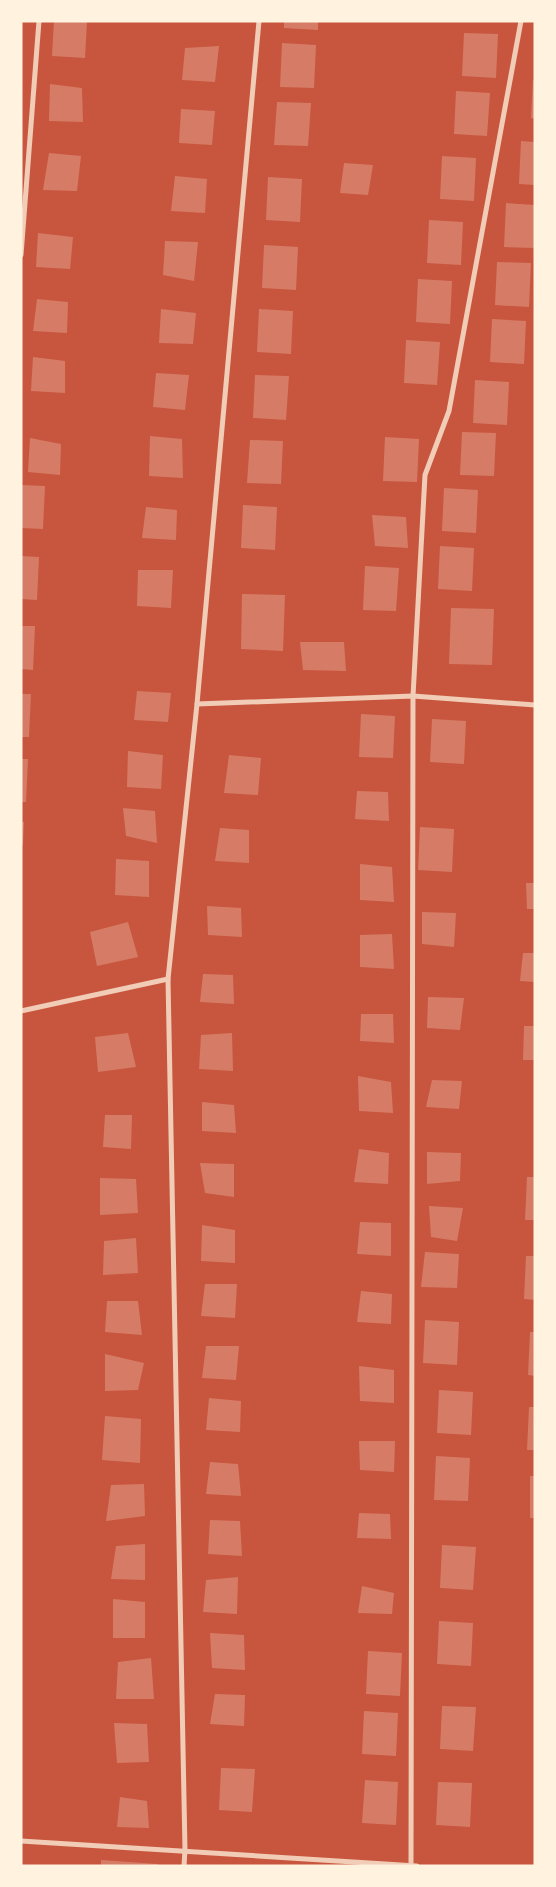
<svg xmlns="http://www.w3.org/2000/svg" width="556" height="1887" viewBox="0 0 556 1887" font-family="Roboto,sans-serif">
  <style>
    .building { fill: #d67c66 }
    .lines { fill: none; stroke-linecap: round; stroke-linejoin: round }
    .minor { stroke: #f1ccb7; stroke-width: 5 }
  </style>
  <rect width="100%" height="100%" fill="#c8553d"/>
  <g class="building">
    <polygon points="54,21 87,21 85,58 52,56"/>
    <polygon points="284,21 318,21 318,30 284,28"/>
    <polygon points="464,33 498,34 496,78 462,76"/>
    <polygon points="282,43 316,45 314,88 280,87"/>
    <polygon points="219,46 215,82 182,80 185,48"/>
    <polygon points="533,80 535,80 535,119 531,118"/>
    <polygon points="50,84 82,88 83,122 49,121"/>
    <polygon points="456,91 490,93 487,136 454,134"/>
    <polygon points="277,102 311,103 308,146 274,145"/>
    <polygon points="181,109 215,111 212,145 179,143"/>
    <polygon points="521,141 535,142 535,185 519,184"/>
    <polygon points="49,153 81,156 77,191 43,190"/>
    <polygon points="442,156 476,158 474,201 440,199"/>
    <polygon points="344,163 373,165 368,195 340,193"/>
    <polygon points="175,176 207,179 205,213 171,211"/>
    <polygon points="268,177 302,179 300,222 266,220"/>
    <polygon points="506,203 535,205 535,248 504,247"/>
    <polygon points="429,220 463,222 461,265 427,263"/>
    <polygon points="38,233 73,237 70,269 36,267"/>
    <polygon points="165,241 198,242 194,281 163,275"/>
    <polygon points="264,245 298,247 296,290 262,288"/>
    <polygon points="497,262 531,263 529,307 495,305"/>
    <polygon points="418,279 452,281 450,324 416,322"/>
    <polygon points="37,299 68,302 67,333 33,331"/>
    <polygon points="161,309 196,313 193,344 159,343"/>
    <polygon points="259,309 293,311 291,354 257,352"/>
    <polygon points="492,319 526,321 524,364 490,362"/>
    <polygon points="406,340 440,342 437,385 404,383"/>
    <polygon points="33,357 65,361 65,393 31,391"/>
    <polygon points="156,373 189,375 185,410 153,407"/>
    <polygon points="255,375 289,376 286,420 253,418"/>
    <polygon points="475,380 509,382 507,425 473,423"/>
    <polygon points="462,432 496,433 494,476 460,475"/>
    <polygon points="150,436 182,439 183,478 149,476"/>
    <polygon points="385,437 419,439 417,482 383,481"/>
    <polygon points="30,438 61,444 60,475 28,472"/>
    <polygon points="250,440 283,441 281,484 247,483"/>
    <polygon points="21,485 45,486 43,529 21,528"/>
    <polygon points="444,488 478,490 476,533 442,531"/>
    <polygon points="243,505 277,507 275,550 241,548"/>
    <polygon points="146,507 177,510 176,540 142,538"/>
    <polygon points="372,515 406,517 408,548 375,546"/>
    <polygon points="440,546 474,548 472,591 438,589"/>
    <polygon points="21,556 39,557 37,600 21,599"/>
    <polygon points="365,566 399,568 396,611 363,610"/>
    <polygon points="138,570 173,570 171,608 137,606"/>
    <polygon points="242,594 285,595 283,651 241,649"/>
    <polygon points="451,608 494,609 492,665 449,664"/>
    <polygon points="21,626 35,626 33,670 21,669"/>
    <polygon points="300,642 344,642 346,671 303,670"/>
    <polygon points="137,691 171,693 168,722 134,720"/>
    <polygon points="21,694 31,694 29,737 21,737"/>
    <polygon points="361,714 395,716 393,758 359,757"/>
    <polygon points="432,719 466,721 464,764 430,762"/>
    <polygon points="128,751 163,755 161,789 127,787"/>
    <polygon points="229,755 261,758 258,795 224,793"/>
    <polygon points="21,759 28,759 26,802 21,802"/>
    <polygon points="357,791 388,792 389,821 355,819"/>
    <polygon points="123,808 155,811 157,843 126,836"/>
    <polygon points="21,822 24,822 23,845 21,845"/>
    <polygon points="420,827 454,829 452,872 418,870"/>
    <polygon points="220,828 249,830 249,863 215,861"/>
    <polygon points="116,859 149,861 149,897 115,895"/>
    <polygon points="360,864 392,867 394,902 360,900"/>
    <polygon points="526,883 535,883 535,909 527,909"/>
    <polygon points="207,906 241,908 242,937 208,935"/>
    <polygon points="422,912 456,913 454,947 422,944"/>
    <polygon points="128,922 138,957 97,966 90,932"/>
    <polygon points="392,934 394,969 360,967 360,935"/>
    <polygon points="523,953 535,953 535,982 520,981"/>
    <polygon points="203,974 233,975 234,1004 200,1002"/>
    <polygon points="428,997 464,998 460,1030 427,1028"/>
    <polygon points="361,1014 393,1014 394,1043 360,1041"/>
    <polygon points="524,1026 535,1026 535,1060 523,1060"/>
    <polygon points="128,1033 136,1067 98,1072 95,1037"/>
    <polygon points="232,1033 233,1071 199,1069 201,1035"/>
    <polygon points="358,1076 391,1082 393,1113 359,1111"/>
    <polygon points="432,1080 462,1081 459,1109 426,1107"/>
    <polygon points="202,1102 234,1105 236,1133 202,1131"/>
    <polygon points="105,1115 132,1115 131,1149 103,1147"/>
    <polygon points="359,1149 389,1153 388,1184 354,1182"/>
    <polygon points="427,1152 461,1153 460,1181 427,1184"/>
    <polygon points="200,1163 234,1164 234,1197 205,1193"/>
    <polygon points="527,1177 535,1177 535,1220 525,1220"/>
    <polygon points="100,1178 136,1179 138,1213 100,1215"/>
    <polygon points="429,1206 463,1208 457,1241 431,1237"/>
    <polygon points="360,1222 391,1223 391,1256 357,1254"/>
    <polygon points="202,1225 235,1230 235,1263 201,1261"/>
    <polygon points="136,1238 138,1273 103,1275 104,1241"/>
    <polygon points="425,1252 459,1254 457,1288 421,1287"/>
    <polygon points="526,1256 535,1256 535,1300 524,1299"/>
    <polygon points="205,1284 237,1284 235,1318 201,1316"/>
    <polygon points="361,1291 392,1294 391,1324 357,1322"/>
    <polygon points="107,1301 138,1301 142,1335 105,1332"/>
    <polygon points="425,1320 459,1322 457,1365 423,1363"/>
    <polygon points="530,1332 535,1332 535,1376 528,1375"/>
    <polygon points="206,1346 239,1346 236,1380 202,1378"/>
    <polygon points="105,1354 144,1363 138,1390 105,1391"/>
    <polygon points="359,1366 394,1370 394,1403 360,1401"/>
    <polygon points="439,1390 473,1392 471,1435 437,1433"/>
    <polygon points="209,1398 241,1401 240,1432 206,1430"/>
    <polygon points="529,1407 535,1407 535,1450 527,1450"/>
    <polygon points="105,1416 141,1419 140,1463 102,1460"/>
    <polygon points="359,1441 395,1441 394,1472 360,1470"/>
    <polygon points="436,1456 470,1458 468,1501 434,1500"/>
    <polygon points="210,1462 238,1464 241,1496 206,1494"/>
    <rect x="530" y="1476" width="5" height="42"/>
    <polygon points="144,1484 145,1516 106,1521 111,1485"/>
    <polygon points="359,1513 390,1514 391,1539 357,1538"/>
    <polygon points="210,1520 240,1521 242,1556 208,1554"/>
    <polygon points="145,1544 145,1580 111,1579 116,1546"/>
    <polygon points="442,1545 476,1547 473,1590 440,1588"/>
    <polygon points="238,1577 237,1614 203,1612 206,1580"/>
    <polygon points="362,1586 394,1593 392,1614 358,1613"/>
    <polygon points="113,1599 145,1602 145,1638 113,1638"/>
    <polygon points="439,1621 473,1623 471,1666 437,1664"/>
    <polygon points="210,1633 244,1635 245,1670 212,1668"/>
    <polygon points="368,1651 402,1653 400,1696 366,1694"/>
    <polygon points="151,1658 154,1699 116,1699 118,1662"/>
    <polygon points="215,1694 245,1695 244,1726 210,1724"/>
    <polygon points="442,1706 476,1707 473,1751 440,1749"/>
    <polygon points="364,1711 398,1713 396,1756 362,1754"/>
    <polygon points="114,1723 147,1724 149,1762 117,1763"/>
    <polygon points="221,1768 255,1769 252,1812 219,1810"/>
    <polygon points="365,1780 398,1782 396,1825 362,1823"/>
    <polygon points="438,1782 472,1783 470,1827 436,1825"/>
    <polygon points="120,1797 147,1801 149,1828 117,1827"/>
    <polygon points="101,1860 158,1864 158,1866 101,1866"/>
  </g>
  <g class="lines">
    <g class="minor">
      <polyline points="21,255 39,21"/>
      <polyline points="197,704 413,696 535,705"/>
      <polyline points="21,1011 168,979"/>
      <polyline points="21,1841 417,1866"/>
      <polyline points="184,1866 185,1850 168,979 197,704 259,21"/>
      <polyline points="411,1866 413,696 425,475 449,411 521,21"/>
    </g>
  </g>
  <rect width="556" height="1887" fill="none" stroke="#fff3e0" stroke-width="45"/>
</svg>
